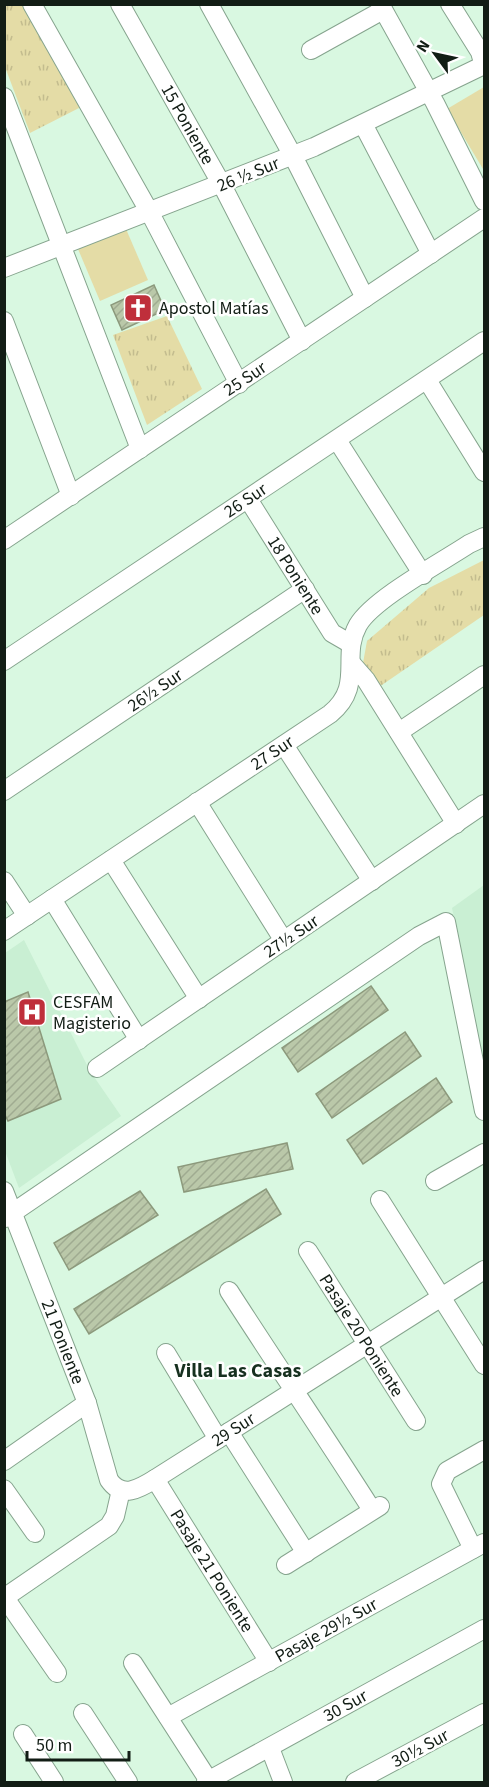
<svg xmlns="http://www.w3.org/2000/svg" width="489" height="1787" viewBox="0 0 489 1787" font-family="'Source Sans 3',sans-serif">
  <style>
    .built { fill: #c9efd3 }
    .grass { fill: #e4dca6 }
    .park { fill: url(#park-tufts) }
    .building { fill: url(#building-hatch); stroke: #8c997c; stroke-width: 1.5 }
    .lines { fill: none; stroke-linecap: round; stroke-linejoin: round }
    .minor-casing { stroke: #86a48e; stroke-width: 20 }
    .minor { stroke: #fff; stroke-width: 18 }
    .labels { text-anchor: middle; stroke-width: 5; stroke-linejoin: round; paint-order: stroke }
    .street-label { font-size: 18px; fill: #121d15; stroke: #fff }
    .poi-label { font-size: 18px; fill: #121d15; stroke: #fff; text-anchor: start }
    .neighbourhood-label { font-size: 20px; font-weight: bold; fill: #16301f; stroke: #fff }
  </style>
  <defs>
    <pattern id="park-tufts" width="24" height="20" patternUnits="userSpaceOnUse" patternTransform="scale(1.5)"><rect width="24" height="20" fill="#e4dca6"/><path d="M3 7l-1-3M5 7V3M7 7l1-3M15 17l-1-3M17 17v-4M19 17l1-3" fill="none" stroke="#c3bc8e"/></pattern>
    <pattern id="building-hatch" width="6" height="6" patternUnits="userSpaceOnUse" patternTransform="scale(1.5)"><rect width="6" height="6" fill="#bac8a9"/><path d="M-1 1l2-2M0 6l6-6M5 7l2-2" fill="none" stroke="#9fab91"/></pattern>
  </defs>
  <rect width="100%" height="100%" fill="#d9f8e1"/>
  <g class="built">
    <polygon points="484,885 484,1065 452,908"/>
    <polygon points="24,940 90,1071 121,1116 19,1188 5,1151 5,953"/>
  </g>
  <g class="grass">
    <polygon points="484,87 484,167 483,169 447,109"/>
    <polygon points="126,229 148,280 100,301 78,249"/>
  </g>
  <g class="park">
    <polygon points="5,5 25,5 81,107 30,133 5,67"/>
    <polygon points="167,316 202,389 147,425 113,335"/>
    <polygon points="484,560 484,615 379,687 363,663 367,641 429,588"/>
  </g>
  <g class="building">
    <polygon points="154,285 165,310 122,330 111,305"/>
    <polygon points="371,986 388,1010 298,1072 282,1048"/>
    <polygon points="28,992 61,1099 8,1121 4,1113 4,1002"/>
    <polygon points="405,1032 421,1056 332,1118 316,1094"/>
    <polygon points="436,1078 452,1102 363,1164 347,1140"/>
    <polygon points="287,1143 293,1169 184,1192 178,1167"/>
    <polygon points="266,1189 281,1214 89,1334 74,1309"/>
    <polygon points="140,1191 158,1215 69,1270 54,1243"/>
  </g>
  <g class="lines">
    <g class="minor-casing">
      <g id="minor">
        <polyline points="32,4 150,213 239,384"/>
        <path id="s1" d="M 120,4 L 222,185 L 302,341"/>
        <polyline points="209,4 293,156 365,298"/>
        <polyline points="380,4 435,103 484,201"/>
        <polyline points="450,4 480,52 484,66"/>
        <polyline points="311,50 383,10"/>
        <polyline points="4,97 140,449"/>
        <polyline points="363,124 431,254"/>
        <polyline points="4,268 314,147 484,65"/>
        <polyline points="4,321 71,496"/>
        <polyline points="427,380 484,472"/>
        <polyline points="337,440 423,575"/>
        <path id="s2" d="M 248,499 L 332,633 L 351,644"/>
        <path id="s3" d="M 4,540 L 484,218"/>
        <path id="s4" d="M 4,661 L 484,341"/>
        <polyline points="352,664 366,680 456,824"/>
        <polyline points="399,732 484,675"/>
        <polyline points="284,745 372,881"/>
        <polyline points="4,791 305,589"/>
        <polyline points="197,802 284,941"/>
        <polyline points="111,860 199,999"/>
        <polyline points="4,881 27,916"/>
        <polyline points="52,899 139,1040"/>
        <path id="s5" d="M 4,931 L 330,714 C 365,685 340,657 358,625 C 373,599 442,562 469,544 L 484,537"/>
        <polyline points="97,1068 484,804"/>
        <polyline points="435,1181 484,1153"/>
        <path id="s6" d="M 4,1191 L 87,1403 L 109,1480 C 122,1499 139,1489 155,1479 L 484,1270"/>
        <polyline points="380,1200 484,1365"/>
        <polyline points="5,1218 419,936 446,922 484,1111"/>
        <path id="s7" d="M 308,1251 L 416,1421"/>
        <path d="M 229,1291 C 276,1364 325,1436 372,1510"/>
        <polyline points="166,1353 218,1439"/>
        <polyline points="229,1432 306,1553"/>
        <polyline points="4,1461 87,1403"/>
        <path id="s8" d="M 155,1479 L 269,1662"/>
        <polyline points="4,1489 35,1533"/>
        <polyline points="473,1549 441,1484 447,1471 484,1450"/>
        <polyline points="286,1565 380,1506"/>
        <polyline points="4,1598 109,1526 115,1516 121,1490"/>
        <polyline points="5,1598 57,1673"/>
        <polyline points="133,1663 209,1781"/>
        <polyline points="83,1713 128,1782"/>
        <polyline points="168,1717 484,1543"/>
        <polyline points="23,1734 54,1782"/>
        <polyline points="270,1748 283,1782"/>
        <path id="s9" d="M 206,1782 L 484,1629"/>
        <polyline points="355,1782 484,1713"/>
      </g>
    </g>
    <use href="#minor" class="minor"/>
  </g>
  <defs>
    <g id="church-square" transform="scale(1.5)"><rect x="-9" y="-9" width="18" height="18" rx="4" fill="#bf2f3b" stroke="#fff"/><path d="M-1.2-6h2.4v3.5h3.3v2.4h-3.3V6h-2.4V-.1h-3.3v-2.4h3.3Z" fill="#fff"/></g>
    <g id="hospital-square" transform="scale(1.5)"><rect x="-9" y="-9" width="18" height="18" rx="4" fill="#bf2f3b" stroke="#fff"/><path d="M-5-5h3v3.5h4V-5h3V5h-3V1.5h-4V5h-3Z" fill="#fff"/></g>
  </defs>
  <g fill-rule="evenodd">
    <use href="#church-square" x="138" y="308"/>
    <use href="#hospital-square" x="32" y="1012"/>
  </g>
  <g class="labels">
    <g class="street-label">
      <text dy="6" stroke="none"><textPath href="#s1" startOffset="138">15 Poniente</textPath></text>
      <text transform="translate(248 174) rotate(-22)" y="6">26 ½ Sur</text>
      <text dy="6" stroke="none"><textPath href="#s3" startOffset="290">25 Sur</textPath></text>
      <text dy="6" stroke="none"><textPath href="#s4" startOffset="290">26 Sur</textPath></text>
      <text dy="6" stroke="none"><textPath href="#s2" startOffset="90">18 Poniente</textPath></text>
      <text transform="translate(155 690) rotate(-34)" y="6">26½ Sur</text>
      <text dy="6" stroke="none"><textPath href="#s5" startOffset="322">27 Sur</textPath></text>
      <text transform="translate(291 936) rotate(-34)" y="6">27½ Sur</text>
      <text dy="6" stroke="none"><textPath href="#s7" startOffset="100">Pasaje 20 Poniente</textPath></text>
      <text dy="6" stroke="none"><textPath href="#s6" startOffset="162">21 Poniente</textPath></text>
      <text dy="6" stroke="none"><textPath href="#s6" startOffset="453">29 Sur</textPath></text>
      <text dy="6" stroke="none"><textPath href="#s8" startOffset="108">Pasaje 21 Poniente</textPath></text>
      <text transform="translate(326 1630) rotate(-29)" y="6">Pasaje 29½ Sur</text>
      <text dy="6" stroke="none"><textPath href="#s9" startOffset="159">30 Sur</textPath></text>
      <text transform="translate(420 1748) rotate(-28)" y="6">30½ Sur</text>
    </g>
    <g class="poi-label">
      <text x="159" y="314">Apostol Matías</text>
      <text x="53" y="1008">CESFAM<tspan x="53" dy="21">Magisterio</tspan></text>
    </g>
    <g class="neighbourhood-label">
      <text x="238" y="1377">Villa Las Casas</text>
    </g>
  </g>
  <rect width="489" height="1787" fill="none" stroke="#121d15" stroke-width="12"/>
  <g transform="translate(435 54) rotate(303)" stroke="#ffffff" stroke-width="4.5" paint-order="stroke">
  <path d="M0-4.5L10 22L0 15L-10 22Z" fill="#121d15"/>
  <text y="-9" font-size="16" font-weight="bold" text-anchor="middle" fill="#121d15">N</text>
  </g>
  <path d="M27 1751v9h102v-9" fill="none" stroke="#121d15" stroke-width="3"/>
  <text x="36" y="1751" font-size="18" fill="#121d15" stroke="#ffffff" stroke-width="4.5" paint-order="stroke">50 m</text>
</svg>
